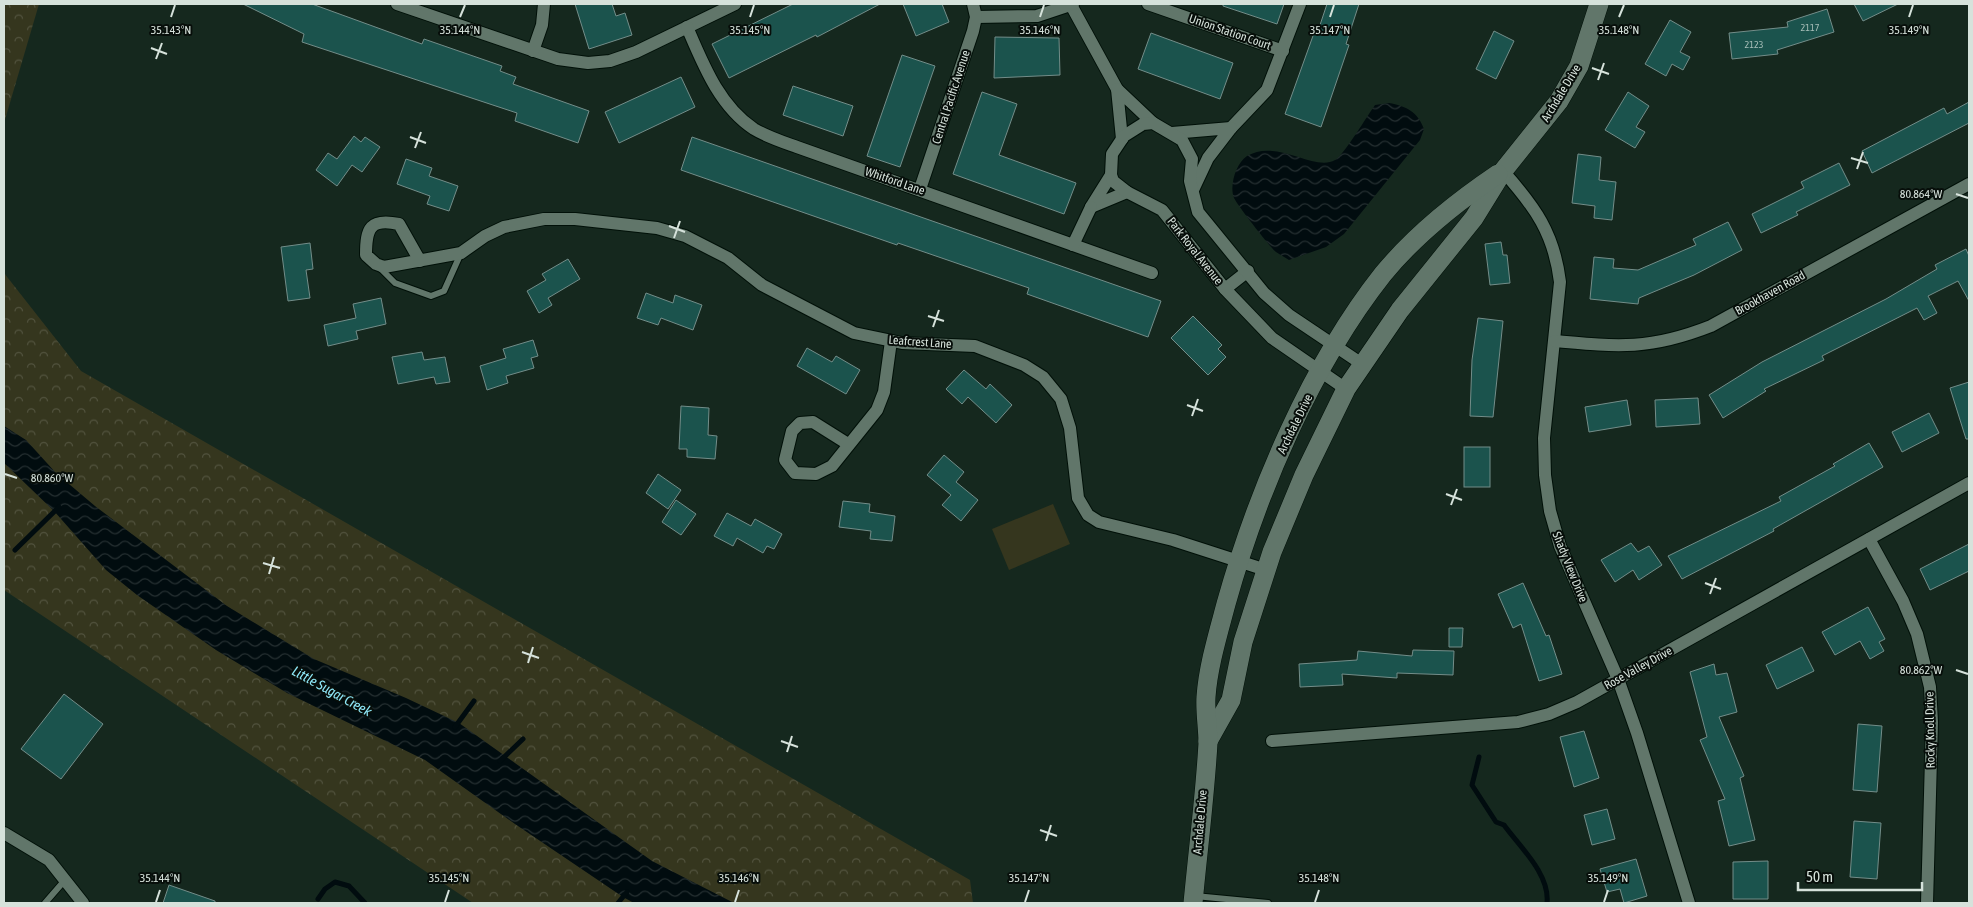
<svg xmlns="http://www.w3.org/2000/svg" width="1973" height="907" viewBox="0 0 1973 907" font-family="'Asap Condensed',sans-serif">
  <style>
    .park { fill: url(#park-crowns) }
    .pitch { fill: #35361e }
    .water { fill: url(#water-waves) }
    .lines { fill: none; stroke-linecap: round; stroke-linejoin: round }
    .stream { stroke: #010c0f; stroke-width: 5 }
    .building { fill: #1b534d; stroke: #738d89 }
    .lane-casing { stroke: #011008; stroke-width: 8 }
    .street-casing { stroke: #011008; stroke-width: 14 }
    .secondary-casing { stroke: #011008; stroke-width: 20 }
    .lane { stroke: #61766a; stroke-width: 6 }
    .street { stroke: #61766a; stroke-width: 12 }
    .secondary { stroke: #61766a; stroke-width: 19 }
    .ticks { fill: none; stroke: #d6e2db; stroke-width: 2 }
    .labels { text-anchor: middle; stroke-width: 4; stroke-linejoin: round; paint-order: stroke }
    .number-label { font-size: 10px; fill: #a7beb8 }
    .street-label { font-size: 12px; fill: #d6e2db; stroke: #070e0a }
    .water-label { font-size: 14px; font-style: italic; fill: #8fe8f8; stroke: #070e0a }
    .ticks-label { font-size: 12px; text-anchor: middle; fill: #d6e2db; stroke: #070e0a; stroke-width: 4; stroke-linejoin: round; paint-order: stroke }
  </style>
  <defs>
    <pattern id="park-crowns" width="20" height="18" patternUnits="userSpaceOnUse" patternTransform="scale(1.25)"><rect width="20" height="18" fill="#35361e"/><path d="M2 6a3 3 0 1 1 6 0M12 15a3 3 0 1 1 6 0" fill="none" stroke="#52533e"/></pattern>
    <pattern id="water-waves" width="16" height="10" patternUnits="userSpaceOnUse" patternTransform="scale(1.25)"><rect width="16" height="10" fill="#010c0f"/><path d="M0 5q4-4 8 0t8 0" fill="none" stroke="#252f31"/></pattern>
  </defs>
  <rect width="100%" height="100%" fill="#15281e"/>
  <g class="park">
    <polygon points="4,4 39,4 4,123"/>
    <polygon points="4,273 81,371 970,880 973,903 473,903 4,590"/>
  </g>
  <polygon class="pitch" points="1053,504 1070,544 1009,570 992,529"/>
  <g class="water">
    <path d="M 1389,103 C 1406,106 1418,112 1424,129 L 1420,140 L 1344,234 L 1326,247 L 1289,260 C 1285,257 1280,255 1276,252 C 1269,246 1238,206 1234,198 C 1229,186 1236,163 1247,156 C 1276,138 1314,172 1335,160 C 1344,155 1367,116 1375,105 Z"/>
    <polygon points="4,426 26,440 56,473 95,506 227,606 314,659 406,698 459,723 652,861 734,903 634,903 623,897 515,824 425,760 287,693 216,650 137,595 106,570 54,511 4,463"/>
  </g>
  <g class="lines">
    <g class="stream">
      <polyline points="15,550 59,507"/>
      <polyline points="455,727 474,701"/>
      <path d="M 1479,757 L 1472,785 L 1496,822 L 1504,825 C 1520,847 1550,874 1547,903"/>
      <polyline points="500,761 523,739"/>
      <polyline points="318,899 325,889 335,882 349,886 365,903"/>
      <polyline points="618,903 627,892"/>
    </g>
  </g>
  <g class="building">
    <polygon points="243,4 312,4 422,44 424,39 502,66 500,71 516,77 513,84 589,111 578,143 515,121 517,113 302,42 304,34"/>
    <polygon points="575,4 612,4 616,16 625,13 632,35 589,49"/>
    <polygon points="793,4 880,4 817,37 816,35 729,78 712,44"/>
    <polygon points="903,4 942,4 949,22 916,36"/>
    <polygon points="1223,4 1284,4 1277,24 1223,6"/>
    <polygon points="1327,4 1359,4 1346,44 1349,45 1321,127 1285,114 1314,33 1317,34"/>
    <polygon points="1854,4 1898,4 1863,21"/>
    <polygon points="1827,9 1834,32 1777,50 1778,54 1732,59 1729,33 1788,27 1787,22"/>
    <polygon points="1670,20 1691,32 1680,52 1690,57 1683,70 1672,64 1666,76 1645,64"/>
    <polygon points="1494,31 1514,41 1496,79 1476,69"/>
    <polygon points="1151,33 1233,63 1220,99 1138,69"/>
    <polygon points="995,37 1059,38 1060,75 994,78"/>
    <polygon points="902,55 935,66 900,167 867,156"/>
    <polygon points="681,77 695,107 619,143 605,112"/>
    <polygon points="793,86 853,106 843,136 783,115"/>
    <polygon points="982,92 1017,104 999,155 1076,183 1064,214 953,174"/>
    <polygon points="1628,92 1649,106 1636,127 1645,132 1635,148 1605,130"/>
    <polygon points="1969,102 1969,123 1872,173 1862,151 1944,108 1947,114"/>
    <polygon points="354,136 361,142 365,137 380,147 362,172 352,165 337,186 316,170 328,153 337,159"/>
    <polygon points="692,137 1161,301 1148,337 1027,294 1029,288 898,243 897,245 681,170"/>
    <polygon points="1578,154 1601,157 1599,180 1616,182 1612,220 1594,218 1595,206 1572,203"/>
    <polygon points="406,159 432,168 429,176 458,186 449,211 427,204 430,196 397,184"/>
    <polygon points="1839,163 1850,185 1796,212 1798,215 1761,233 1752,214 1804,188 1801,182"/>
    <polygon points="1728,222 1742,250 1694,275 1639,298 1638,304 1590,299 1594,257 1614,259 1613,268 1638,270 1696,245 1693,239"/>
    <polygon points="1501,242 1503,255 1507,255 1510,283 1490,285 1485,244"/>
    <polygon points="310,243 313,269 306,270 310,298 288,301 281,247"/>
    <polygon points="1966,249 1969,256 1969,301 1958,281 1928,296 1937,313 1924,320 1917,308 1822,356 1824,360 1764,389 1766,391 1723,418 1709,395 1762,362 1886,299 1937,269 1935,265"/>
    <polygon points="568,259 580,279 548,298 552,305 539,313 527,291 546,280 542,274"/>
    <polygon points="646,293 673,303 675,295 702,305 693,330 661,318 658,325 637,318"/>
    <polygon points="381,298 386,324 356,331 358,339 328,346 324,325 356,318 353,304"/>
    <polygon points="1193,316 1222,345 1218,349 1226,357 1208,375 1171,338"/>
    <polygon points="1478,318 1503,321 1493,417 1470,416 1472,360"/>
    <polygon points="533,340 538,356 531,358 534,368 506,376 508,383 487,390 480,366 506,358 503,349"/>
    <polygon points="807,348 832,362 836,356 860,370 846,394 797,366"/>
    <polygon points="422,352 424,360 445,357 450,382 436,384 434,377 398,384 392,357"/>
    <polygon points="964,370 986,389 990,384 1012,405 996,423 968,397 962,404 946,389"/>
    <polygon points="1969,382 1969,439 1966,439 1950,388"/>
    <polygon points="1698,398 1700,424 1656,427 1655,400"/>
    <polygon points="1627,400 1631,425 1589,432 1585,407"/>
    <polygon points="681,406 709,408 708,435 717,436 715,459 687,457 687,449 679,449"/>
    <polygon points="1929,413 1939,433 1902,452 1892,432"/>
    <polygon points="1869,443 1883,467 1773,529 1774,531 1682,579 1668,556 1781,501 1779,497 1835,466 1833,464"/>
    <rect x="1464" y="447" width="26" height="40"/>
    <polygon points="944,455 964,472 956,482 978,500 961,521 942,505 951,495 927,475"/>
    <polygon points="658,474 681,490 668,509 646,493"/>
    <polygon points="676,500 696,514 681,535 662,522"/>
    <polygon points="843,501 870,504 869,512 895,516 892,541 870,539 871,531 839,527"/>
    <polygon points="727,513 751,526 755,519 782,534 774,549 767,546 763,553 737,538 733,546 714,536"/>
    <polygon points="1631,543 1638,552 1649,546 1662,565 1639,580 1633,570 1615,582 1601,560"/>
    <polygon points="1969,544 1969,571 1930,590 1920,569"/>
    <polygon points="1523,583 1546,636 1549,635 1562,674 1539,681 1521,624 1513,628 1498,594"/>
    <polygon points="1868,607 1885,639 1879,642 1884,651 1870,659 1860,641 1835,655 1822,632"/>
    <polygon points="1449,628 1463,628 1462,647 1449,647"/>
    <polygon points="1802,647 1814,671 1777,689 1766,665"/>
    <polygon points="1413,650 1454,651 1453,675 1397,673 1397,678 1342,674 1343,685 1300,687 1299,664 1357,660 1358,651 1412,656"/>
    <polygon points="1714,664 1716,675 1727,673 1737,712 1719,717 1744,776 1740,778 1755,840 1729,846 1718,801 1725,799 1700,740 1707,737 1690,672"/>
    <polygon points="64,694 103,724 61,779 21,749"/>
    <polygon points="1858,724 1882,726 1877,792 1853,790"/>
    <polygon points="1584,731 1599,778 1574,787 1560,737"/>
    <polygon points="1607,809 1615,839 1592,845 1584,815"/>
    <polygon points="1854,821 1881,823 1877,879 1850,877"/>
    <polygon points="1636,859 1647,896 1624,903 1620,889 1607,892 1600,869"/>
    <polygon points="1768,861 1768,899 1733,899 1733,862"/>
    <polygon points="169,885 215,901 215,903 163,903"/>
  </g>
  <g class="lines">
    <g class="lane-casing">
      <g id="lane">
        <polyline points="379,267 395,283 431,296 444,291 461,253"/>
        <polyline points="1195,896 1268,903"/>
        <polyline points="45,903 65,880"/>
      </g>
    </g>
    <g class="street-casing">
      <g id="street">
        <polyline points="397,4 558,59 588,63 610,61 636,52 735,4"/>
        <polyline points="1148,4 1283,51"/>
        <polyline points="1071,5 1117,89"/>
        <polyline points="976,17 1037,16 1073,4"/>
        <path d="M 687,27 C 703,64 719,106 754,129 C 767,137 783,142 797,147 L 1152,273"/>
        <polyline points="533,51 542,25 544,4"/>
        <polyline points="1231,128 1267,90 1300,4"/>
        <polyline points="1172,133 1231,128 1208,158 1193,190"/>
        <polyline points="1122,139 1117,89 1153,123"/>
        <path d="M 1503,171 C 1535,207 1554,233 1560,282 L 1544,438 L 1545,475 L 1550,511 L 1560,546 L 1618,679 L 1637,733 L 1689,903"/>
        <polyline points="1111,175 1091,207 1127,192"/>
        <polyline points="920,189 973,31 976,17 973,4"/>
        <polyline points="1073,245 1091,207"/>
        <path d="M 420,261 L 399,224 C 370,218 366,228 366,255 L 376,264 L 384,267 L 461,253 L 485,236 L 504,227 L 544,219 L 575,219 L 657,228 L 685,236 L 728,258 L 762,285 L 854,333 L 902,343 L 975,346 L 1024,365 L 1043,377 L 1061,399 L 1070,428 L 1078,498 L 1088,515 L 1099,522 L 1173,540 L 1266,570"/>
        <polyline points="1225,289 1248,271"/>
        <path d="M 1555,341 C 1619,347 1650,350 1711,326 L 1969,184"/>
        <polyline points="1346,389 1272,338 1225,289 1162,210 1127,192 1113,181 1111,175 1112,154 1124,136 1143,124 1153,123 1182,140 1192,159 1190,181 1198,212 1264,293 1289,315 1362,364"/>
        <polyline points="848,444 813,422 800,423 792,431 785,460 795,473 816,474 832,466 877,410 884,392 891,341"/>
        <polyline points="1869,539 1903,601 1917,634 1930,687 1932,722 1927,903"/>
        <polyline points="1272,741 1518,722 1549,714 1577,702 1969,483"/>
        <polyline points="4,833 49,860 83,903"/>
      </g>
    </g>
    <g class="secondary-casing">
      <g id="secondary">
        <polyline points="1208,741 1231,700 1243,642 1272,552 1304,475 1346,389 1400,310 1474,218 1503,171 1559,101 1579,66 1599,4"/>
        <path d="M 1193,903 C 1198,850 1205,796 1208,743 C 1208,728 1205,712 1206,697 C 1208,667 1218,634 1226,604 C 1257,493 1311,365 1383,274 C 1416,234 1455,203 1498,174"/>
      </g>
    </g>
    <use href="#lane" class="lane"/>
    <use href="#street" class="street"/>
    <use href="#secondary" class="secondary"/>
  </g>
  <path class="ticks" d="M 171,17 L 175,5M 460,17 L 465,5M 750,17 L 754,5M 1040,17 L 1044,5M 1330,17 L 1334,5M 1619,17 L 1624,5M 1909,17 L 1913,5M 151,48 L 167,54M 156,59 L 162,43M 1592,68 L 1609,74M 1598,80 L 1604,63M 410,137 L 426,143M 415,148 L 421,132M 1851,158 L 1868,163M 1857,169 L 1863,152M 1956,194 L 1968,198M 669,226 L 685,232M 674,238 L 680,221M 928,316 L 944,321M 933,327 L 939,310M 1187,405 L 1203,411M 1192,416 L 1198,399M 5,474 L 17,478M 1446,494 L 1462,500M 1451,505 L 1457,489M 263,563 L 280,568M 269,574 L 274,557M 1705,583 L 1721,589M 1710,594 L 1716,578M 522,652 L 539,658M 528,663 L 533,647M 1956,670 L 1968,674M 781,741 L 798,747M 787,752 L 792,736M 1040,830 L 1057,836M 1046,841 L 1051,825M 156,902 L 160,890M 445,902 L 449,890M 735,902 L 739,890M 1025,902 L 1029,890M 1315,902 L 1319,890M 1604,902 L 1608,890"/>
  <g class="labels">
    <g class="number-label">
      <text x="1810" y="31">2117</text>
      <text x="1754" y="48">2123</text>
    </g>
    <g class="street-label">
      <text transform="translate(1230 32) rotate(19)" y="4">Union Station Court</text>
      <text transform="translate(1561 93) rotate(-59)" y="4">Archdale Drive</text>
      <text transform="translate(951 97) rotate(-72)" y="4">Central Pacific Avenue</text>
      <text transform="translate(895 181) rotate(19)" y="4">Whitford Lane</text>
      <text transform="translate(1195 251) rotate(52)" y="4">Park Royal Avenue</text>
      <text transform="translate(1770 293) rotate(-29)" y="4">Brookhaven Road</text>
      <text transform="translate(920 342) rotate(4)" y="4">Leafcrest Lane</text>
      <text transform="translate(1295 424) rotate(-64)" y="4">Archdale Drive</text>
      <text transform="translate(1570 567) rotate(68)" y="4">Shady View Drive</text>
      <text transform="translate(1638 668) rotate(-29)" y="4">Rose Valley Drive</text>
      <text transform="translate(1930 730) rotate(-91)" y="4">Rocky Knoll Drive</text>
      <text transform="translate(1200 822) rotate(-85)" y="4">Archdale Drive</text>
    </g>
    <g class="water-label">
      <text transform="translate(332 691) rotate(29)" y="5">Little Sugar Creek</text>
    </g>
  </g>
  <g class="ticks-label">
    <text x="1330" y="34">35.147°N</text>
    <text x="171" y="34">35.143°N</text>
    <text x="460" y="34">35.144°N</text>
    <text x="750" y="34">35.145°N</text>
    <text x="1040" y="34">35.146°N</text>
    <text x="1619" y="34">35.148°N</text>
    <text x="1909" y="34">35.149°N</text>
    <text x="1921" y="198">80.864°W</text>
    <text x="52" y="482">80.860°W</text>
    <text x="1921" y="674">80.862°W</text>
    <text x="160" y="882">35.144°N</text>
    <text x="449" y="882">35.145°N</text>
    <text x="739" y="882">35.146°N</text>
    <text x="1029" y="882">35.147°N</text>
    <text x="1319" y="882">35.148°N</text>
    <text x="1608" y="882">35.149°N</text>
  </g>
  <rect width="1973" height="907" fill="none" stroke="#d6e2db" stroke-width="10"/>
  <path d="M1798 882v8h124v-8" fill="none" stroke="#d6e2db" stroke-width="2.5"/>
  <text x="1806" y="882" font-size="15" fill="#d6e2db" stroke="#070e0a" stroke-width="4" paint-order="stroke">50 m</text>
</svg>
